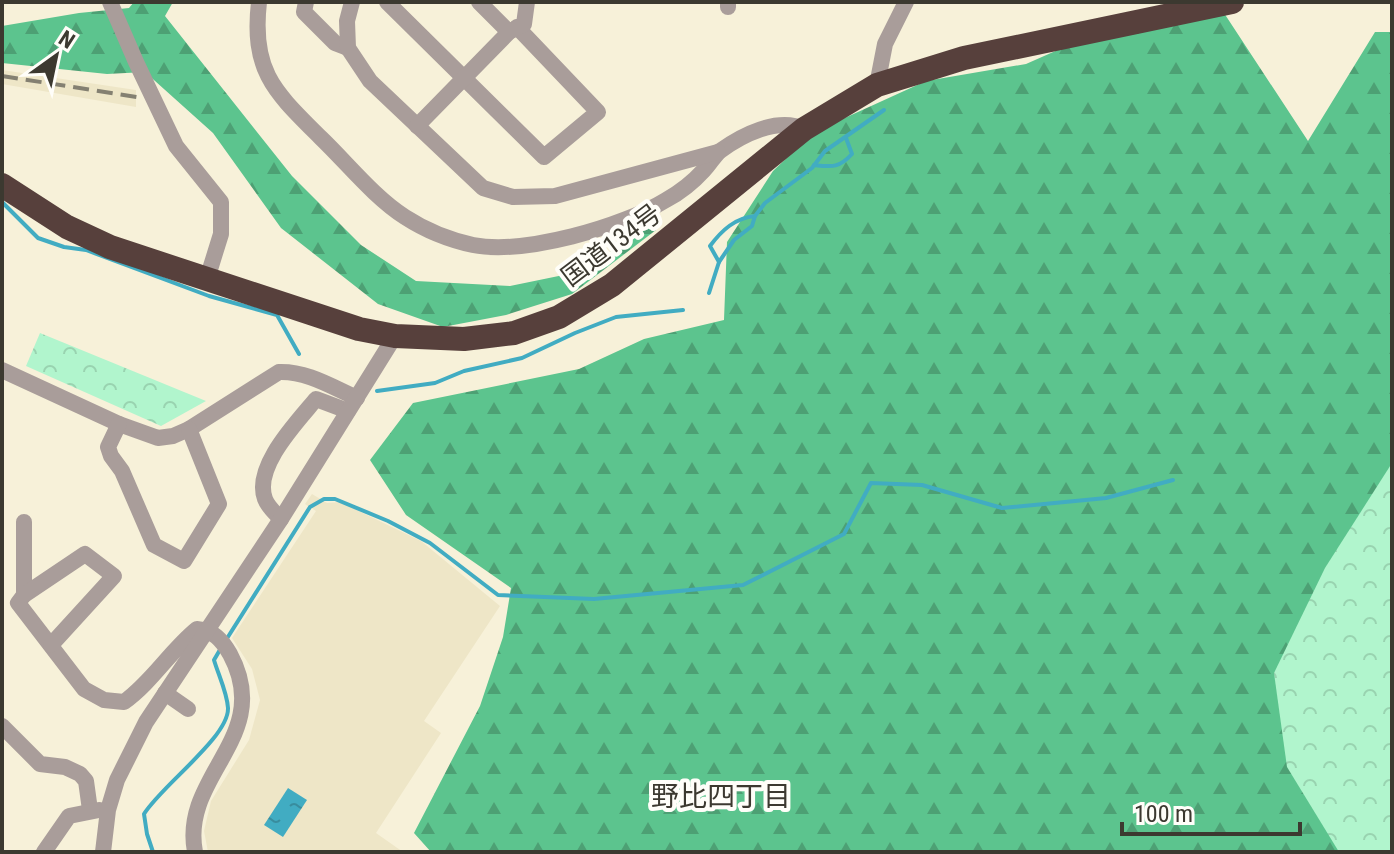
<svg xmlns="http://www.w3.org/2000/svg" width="1394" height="854" viewBox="0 0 1394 854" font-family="'Roboto Condensed','Noto Sans JP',sans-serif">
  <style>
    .built { fill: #eee6c7 }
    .forest { fill: url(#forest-firs) }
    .park { fill: url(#park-crowns) }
    .water { fill: url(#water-ripples) }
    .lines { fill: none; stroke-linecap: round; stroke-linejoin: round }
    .stream { stroke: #41acc2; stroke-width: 4 }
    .minor { stroke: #a99d9a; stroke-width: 16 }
    .highway { stroke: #57403c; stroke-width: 24 }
    .rail { stroke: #848071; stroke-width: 4; stroke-dasharray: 16 8; stroke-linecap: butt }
    .labels { text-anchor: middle; stroke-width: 8; stroke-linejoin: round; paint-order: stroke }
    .street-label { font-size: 26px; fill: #3c3930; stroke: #fffef9 }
    .neighbourhood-label { font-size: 28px; fill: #3c3930; stroke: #fffef9 }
  </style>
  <defs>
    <pattern id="forest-firs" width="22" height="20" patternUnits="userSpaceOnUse" patternTransform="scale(2)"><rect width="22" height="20" fill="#5cc48e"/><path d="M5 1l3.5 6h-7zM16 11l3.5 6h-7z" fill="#4da074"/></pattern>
    <pattern id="park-crowns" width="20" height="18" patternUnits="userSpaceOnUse" patternTransform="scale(2)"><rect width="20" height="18" fill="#b1f5cd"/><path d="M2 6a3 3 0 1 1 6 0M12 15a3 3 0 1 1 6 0" fill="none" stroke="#99d3b0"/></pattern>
    <pattern id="water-ripples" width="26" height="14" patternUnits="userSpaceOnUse" patternTransform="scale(2)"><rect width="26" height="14" fill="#41acc2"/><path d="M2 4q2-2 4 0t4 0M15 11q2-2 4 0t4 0" fill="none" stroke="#388d9e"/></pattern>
  </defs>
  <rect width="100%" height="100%" fill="#f7f1d9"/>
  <g class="built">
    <polygon points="2,70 136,90 136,107 2,84"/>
    <polygon points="312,494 327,503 340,502 421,541 500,606 424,721 441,733 376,833 403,852 208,852 204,831 211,801 249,740 260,700 252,669 232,638 316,511 305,504"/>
  </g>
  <g class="forest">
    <polygon points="134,2 173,2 165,16 292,176 361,245 416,281 510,286 583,271 653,222 656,230 572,294 506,315 443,327 378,304 281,228 213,133 145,72 107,74 2,63 2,26 79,13 129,8"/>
    <polygon points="1224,13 1308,141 1375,32 1392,32 1392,852 431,852 414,833 480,706 503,637 511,588 406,515 370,460 413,403 579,369 644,339 724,320 727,242 773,171 814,132 926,81 1026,64 1078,41"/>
  </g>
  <g class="park">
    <polygon points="40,333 206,401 161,426 26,366"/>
    <polygon points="1392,463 1392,852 1339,852 1287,767 1274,673 1325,568"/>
  </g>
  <polygon class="water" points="288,788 307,800 283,837 264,825"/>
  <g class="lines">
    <g class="stream">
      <path d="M 814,165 C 833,167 839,168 852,154 L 846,138"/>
      <polyline points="2,202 38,238 64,247 86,250 209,296 277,315 299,354"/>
      <polyline points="719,262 734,240 752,226 755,216"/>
      <path d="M 709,293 L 719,262 L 710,246 C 722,230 735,218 755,216 L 765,203 L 812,168 L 825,151 L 884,110"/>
      <polyline points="377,391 435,383 464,371 522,358 575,333 616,317 683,310"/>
      <polyline points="226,640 310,507 324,499 335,499 388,521 430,543 498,595 594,599 743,585 844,534 871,483 922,485 1002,508 1106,498 1173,480"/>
      <path d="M 153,852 L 147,834 L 144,814 C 162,785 229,737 228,708 C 227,692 218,674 214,660 L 221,648"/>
    </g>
    <g class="minor">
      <polyline points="110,2 136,62 176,146 221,202 221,234 207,279"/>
      <path d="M 259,2 C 251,72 275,92 321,138 C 348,164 374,197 405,217 C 425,230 450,240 473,245 C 524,255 622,227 666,200 C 679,193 694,181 704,170 C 710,164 714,156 720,151 C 742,135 777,117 804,129"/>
      <polyline points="306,2 304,12 335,43 348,48"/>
      <polyline points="352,2 347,21 348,48 370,81 483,188 513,197 555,196 718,152"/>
      <polyline points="387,2 544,157 598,112 517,27"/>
      <polyline points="479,2 509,32"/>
      <polyline points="728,7 728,2"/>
      <polyline points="877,85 885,44 906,2"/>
      <polyline points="417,126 509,32 524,24 527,2"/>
      <path d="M 2,370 L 119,424 L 158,438 L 173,436 L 189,429 L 279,372 C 307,371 332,387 357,398"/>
      <polyline points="119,424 108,447 111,456 122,471 154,545 184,561 219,504 189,429"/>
      <path d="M 281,519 C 275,513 268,507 265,499 C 253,467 297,422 316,399 L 348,411"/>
      <path d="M 24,522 L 24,595 L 18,603 L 84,689 L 104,700 L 124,702 C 152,682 170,651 197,629 C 213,630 222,640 230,654 C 275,737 180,775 195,852"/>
      <polyline points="24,595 85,554 114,576 51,645"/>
      <polyline points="165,693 188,709"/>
      <polyline points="2,726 40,764 65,767 80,774 86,781 90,810"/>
      <polyline points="44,852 69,816 99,810"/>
      <polyline points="103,852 108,810 117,780 146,722 281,519 395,336"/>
    </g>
    <polyline class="highway" points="2,185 67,227 110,247 359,329 395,336 464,339 514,333 559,317 612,285 804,129 877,85 964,58 1232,2"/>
    <polyline class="rail" points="2,76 137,97"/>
  </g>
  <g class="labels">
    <g class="street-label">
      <text transform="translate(611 245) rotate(-37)" y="9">国道134号</text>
    </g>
    <g class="neighbourhood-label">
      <text x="721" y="806">野比四丁目</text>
    </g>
  </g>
  <rect width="1394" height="854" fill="none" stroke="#3c3930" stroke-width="8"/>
  <g transform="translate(56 56) rotate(33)" stroke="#fffef9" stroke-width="6" paint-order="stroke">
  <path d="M0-6L14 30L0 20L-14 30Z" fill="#3c3930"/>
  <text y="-12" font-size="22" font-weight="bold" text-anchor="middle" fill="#3c3930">N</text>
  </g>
  <path d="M1122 822v12h178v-12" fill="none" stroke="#3c3930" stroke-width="4"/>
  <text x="1134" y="822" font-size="24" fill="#3c3930" stroke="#fffef9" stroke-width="6" paint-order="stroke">100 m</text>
</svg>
